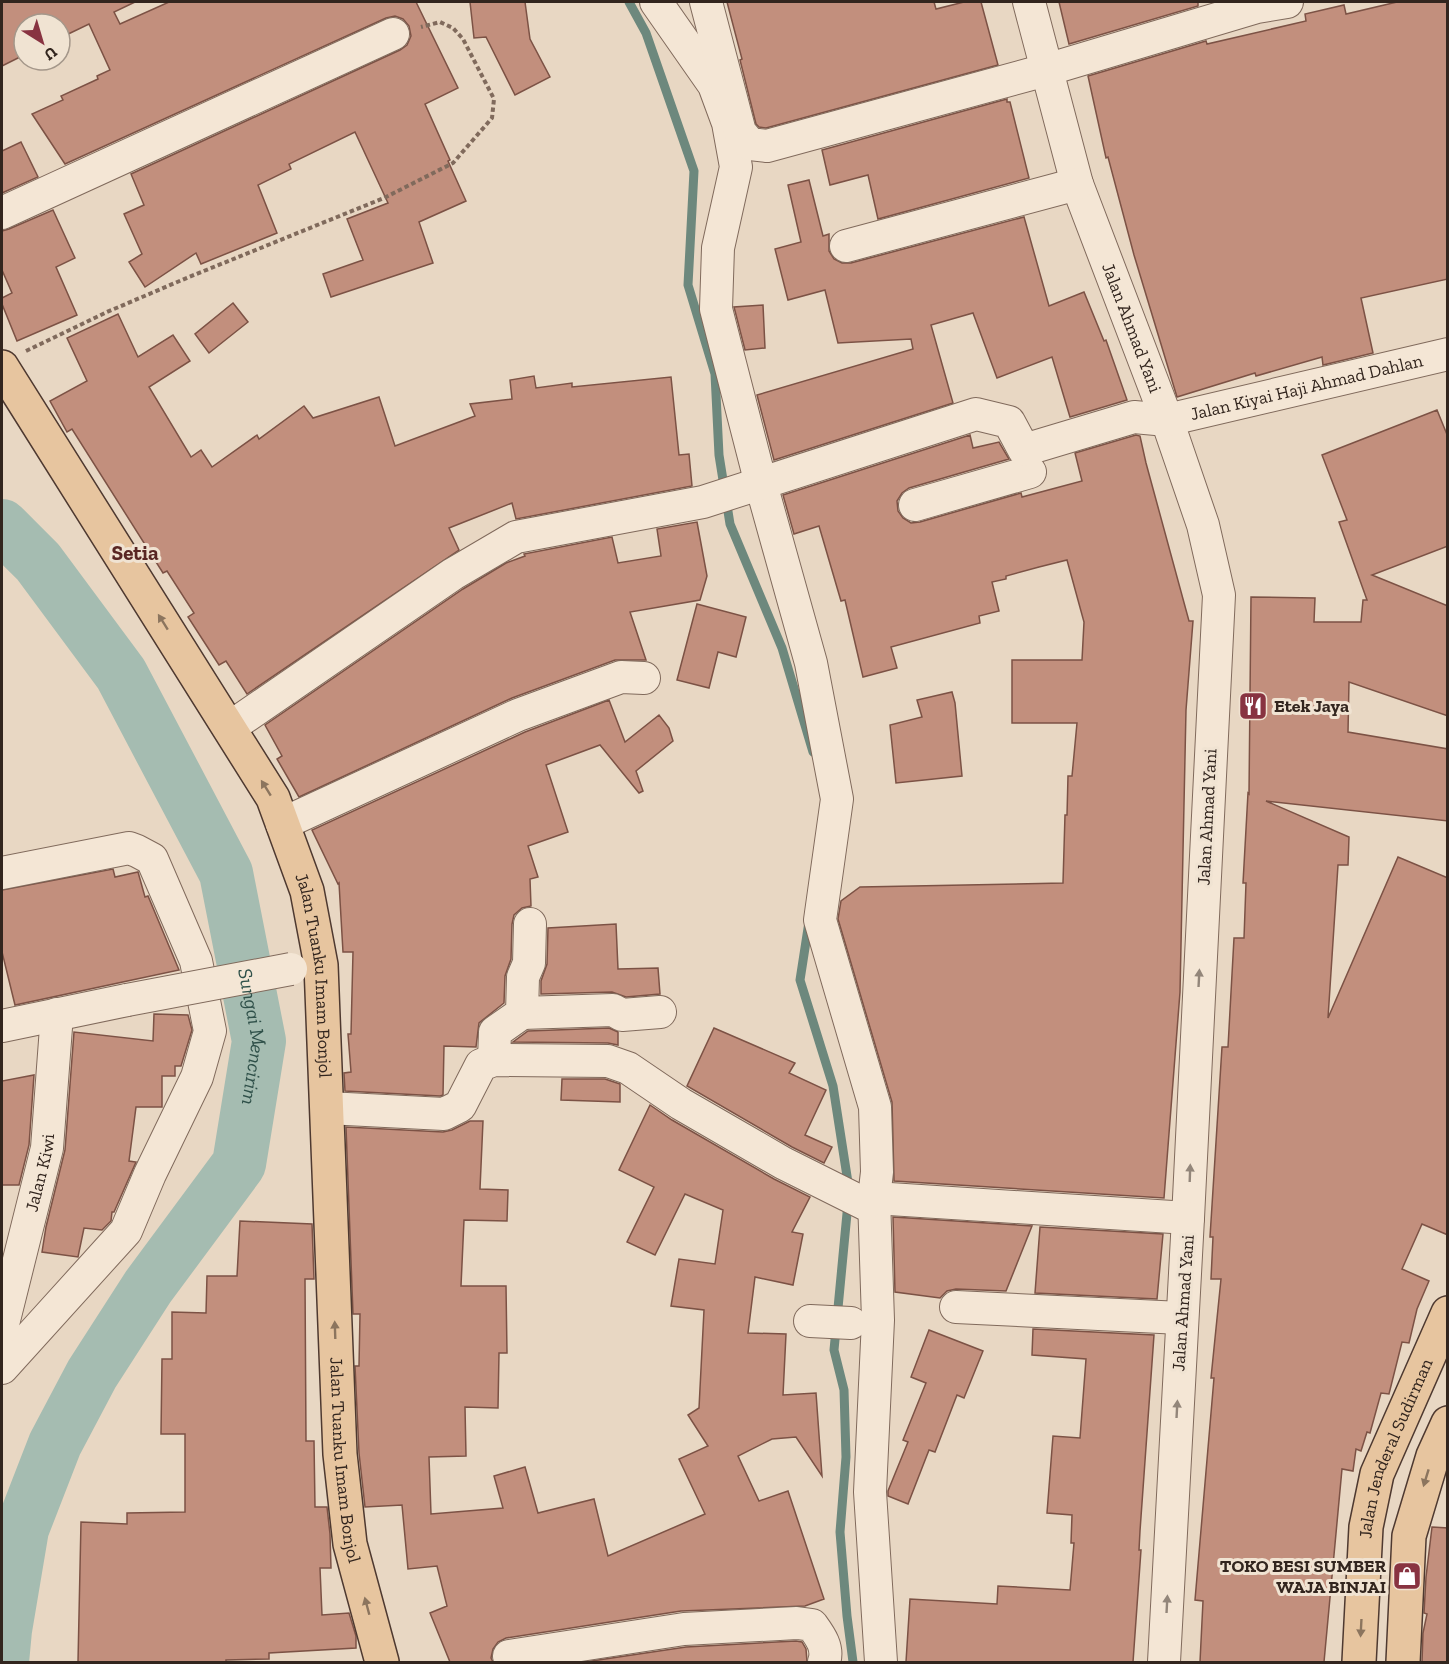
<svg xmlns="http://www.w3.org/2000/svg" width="1449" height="1664" viewBox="0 0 1449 1664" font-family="'Zilla Slab',serif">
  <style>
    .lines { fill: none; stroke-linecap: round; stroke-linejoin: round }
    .stream { stroke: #6d887d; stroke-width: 9 }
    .river { stroke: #a5bcb1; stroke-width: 54 }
    .building { fill: #c28f7d; stroke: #7c5245; stroke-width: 1.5 }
    .minor-casing { stroke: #806a5c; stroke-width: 34 }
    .major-casing { stroke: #4e3930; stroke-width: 36 }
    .path { stroke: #806a5c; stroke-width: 4; stroke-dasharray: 4.5 3; stroke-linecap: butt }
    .minor { stroke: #f4e6d5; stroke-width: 32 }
    .major { stroke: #e7c59f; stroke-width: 33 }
    .minor-bridge-casing { stroke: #806a5c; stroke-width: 34; stroke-linecap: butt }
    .minor-bridge { stroke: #f4e6d5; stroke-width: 32 }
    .oneway { fill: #8c755e }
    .oneway2 { fill: #93867a }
    .labels { text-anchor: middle; stroke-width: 6; stroke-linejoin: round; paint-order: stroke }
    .street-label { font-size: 18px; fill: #32251e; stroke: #f0e3d2 }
    .poi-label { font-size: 18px; font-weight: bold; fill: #32251e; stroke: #f0e3d2; text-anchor: start }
    .water-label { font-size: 20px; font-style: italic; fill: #2f5049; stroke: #f0e3d2 }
    .quarter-label { font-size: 21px; font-weight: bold; fill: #592623; stroke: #f0e3d2 }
  </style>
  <rect width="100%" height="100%" fill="#e8d7c3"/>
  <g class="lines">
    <g class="stream">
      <polyline points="629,2 646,33 694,171 688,285 715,374 719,455 730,524 782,648 813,752"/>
      <polyline points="809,922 800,980 833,1086 849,1189"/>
      <polyline points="848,1203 834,1350 844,1390 846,1457 840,1532 847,1616 853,1662"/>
    </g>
    <path class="river" id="s1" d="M 2,526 L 38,562 L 121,674 L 226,873 L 259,1041 L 239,1164 L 148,1287 L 92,1374 L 55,1444 L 22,1529 L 5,1630 L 2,1662"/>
  </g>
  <g class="building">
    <polygon points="2,2 135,2 114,12 120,24 169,2 416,2 458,88 425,104 450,160 448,161 466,201 419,222 433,263 331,297 323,274 363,260 347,219 388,203 355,132 289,164 291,169 258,185 277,233 201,264 196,253 145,287 129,262 142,254 124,214 144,205 131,174 400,50 407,45 411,36 409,26 403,19 395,16 386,18 65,164 32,114 63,100 61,96 98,79 97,76 110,70 89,24 60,38 60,24 24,24 24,55 2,66"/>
    <polygon points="470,2 525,2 530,39 550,77 515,95 486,37 474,38"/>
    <polygon points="727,2 934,2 936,9 964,2 981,2 998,65 766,128 759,127 756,124 740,60 742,59"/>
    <polygon points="1059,2 1198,2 1198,6 1069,44"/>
    <polygon points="1397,2 1448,2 1448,279 1361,298 1373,353 1323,365 1322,357 1256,376 1255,373 1177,397 1134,255 1108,157 1106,158 1088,76 1206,41 1207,44 1306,21 1305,14 1344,5 1346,14"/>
    <polygon points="1007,99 1007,102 1010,102 1029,178 878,219 868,175 830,185 822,150"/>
    <polygon points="21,142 38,177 2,193 2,151"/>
    <polygon points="809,180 823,236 829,234 829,251 834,259 842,263 851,263 1024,217 1049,306 1084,292 1104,341 1106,340 1127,400 1070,417 1052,357 997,378 973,313 931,325 953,403 774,460 757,395 913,349 911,339 838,343 825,290 788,300 775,249 801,242 788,185"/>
    <polygon points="53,210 75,258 56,267 77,315 17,341 2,304 2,298 12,293 2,270 2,231 9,229"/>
    <polygon points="233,303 248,322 209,353 195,334"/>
    <polygon points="763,305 765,348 745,350 734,307"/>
    <polygon points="118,314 138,357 173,335 190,361 149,387 191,457 201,450 212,467 257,435 259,439 304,406 313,418 379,397 395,446 475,416 470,404 512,399 510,380 534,376 536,388 572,383 572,387 671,377 679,455 689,454 692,486 516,519 512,503 449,528 459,550 247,694 226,661 219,665 188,617 194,613 167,571 163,573 72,429 67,432 50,401 87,381 67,338"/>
    <polygon points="1437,410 1448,437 1448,546 1372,575 1448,606 1448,716 1349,682 1348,732 1448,749 1448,821 1266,801 1349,837 1348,865 1338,865 1328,1018 1398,857 1448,878 1448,1235 1422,1224 1402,1269 1429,1281 1417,1309 1409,1343 1402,1342 1389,1394 1381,1393 1370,1433 1367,1432 1361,1451 1356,1449 1353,1471 1342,1469 1324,1662 1200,1662 1203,1601 1195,1600 1214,1378 1211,1378 1221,1279 1211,1279 1213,1237 1210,1237 1222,1047 1228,1047 1234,938 1244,938 1246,883 1243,883 1248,793 1249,794 1251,597 1315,598 1314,622 1361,622 1363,600 1367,600 1339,522 1347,520 1322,455"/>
    <polygon points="970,435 973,448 999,442 1009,459 909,488 902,493 897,501 898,511 903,518 911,523 920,522 1021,493 1022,497 1082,481 1075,453 1136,435 1140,436 1146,463 1189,621 1193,621 1186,710 1180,992 1164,1198 894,1181 892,1102 838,919 841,901 860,887 1063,883 1065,815 1067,815 1068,776 1072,776 1077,723 1012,723 1012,660 1082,660 1084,622 1067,560 1039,567 1006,576 1006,579 992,582 999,611 979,616 980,623 891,647 897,668 863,677 845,600 841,601 819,526 794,534 783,495"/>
    <polygon points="697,522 707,576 700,600 630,612 646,660 615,660 512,698 299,797 277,759 282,756 265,725 463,589 506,563 525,556 524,554 612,537 618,563 661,556 657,529"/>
    <polygon points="697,604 746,617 736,657 718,652 709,688 677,680"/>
    <polygon points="952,692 955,703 962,776 896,783 890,725 922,717 917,700"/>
    <polygon points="609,700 625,742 659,715 669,728 673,741 636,771 643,791 639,793 600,745 546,765 568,832 528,846 538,877 530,879 531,906 522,908 514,915 512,924 511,959 505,976 504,1003 479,1023 476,1047 444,1046 443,1095 440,1096 345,1091 344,1073 351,1072 348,1034 351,1034 353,952 343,952 339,883 338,884 312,830 525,732"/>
    <polygon points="113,869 115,877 138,872 145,897 148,896 179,970 15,1005 2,952 2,890"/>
    <polygon points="616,924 618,969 658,968 660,994 626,997 612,992 541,994 541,981 547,964 548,928"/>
    <polygon points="154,1014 188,1015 192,1030 181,1066 175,1066 175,1076 162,1076 162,1107 136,1107 129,1161 136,1162 114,1212 112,1212 111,1221 102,1230 84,1228 78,1257 42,1252 46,1227 65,1150 74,1032 153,1041"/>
    <polygon points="609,1028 618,1032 618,1045 608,1043 513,1042 528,1031"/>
    <polygon points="714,1028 795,1063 789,1073 826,1090 805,1135 832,1147 824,1163 792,1147 687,1086"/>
    <polygon points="34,1075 29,1145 19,1185 2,1185 2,1081"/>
    <polygon points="562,1079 605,1079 620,1084 620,1102 561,1100"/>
    <polygon points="650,1105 672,1120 774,1179 810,1197 792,1232 803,1234 793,1285 755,1277 748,1333 786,1334 783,1395 816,1393 822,1476 796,1437 772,1439 738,1456 759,1501 788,1491 824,1599 805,1606 681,1611 506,1638 498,1642 493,1649 491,1658 493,1662 450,1662 430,1613 447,1606 437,1566 408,1569 402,1505 365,1507 359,1453 355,1366 359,1366 360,1314 353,1314 346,1127 443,1132 452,1130 470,1121 483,1121 480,1189 508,1190 507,1221 464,1220 461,1286 506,1286 507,1353 499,1353 498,1408 465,1407 466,1456 429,1457 431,1514 503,1508 494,1476 525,1467 538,1513 594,1499 608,1556 705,1514 679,1459 708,1446 688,1415 699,1408 704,1310 671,1306 679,1259 715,1264 723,1210 685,1194 655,1255 627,1242 654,1187 619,1170"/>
    <polygon points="893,1217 1032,1226 1006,1291 956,1289 947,1291 940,1298 895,1292"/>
    <polygon points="240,1221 312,1224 314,1279 305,1279 306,1441 314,1441 315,1507 327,1507 330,1534 331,1568 320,1568 322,1615 349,1613 356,1636 356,1648 269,1653 269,1659 226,1660 226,1662 78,1662 81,1522 127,1524 127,1513 185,1512 185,1434 161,1434 162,1359 172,1359 172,1312 206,1313 207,1276 237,1276"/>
    <polygon points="1040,1227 1163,1234 1157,1299 1035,1293"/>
    <polygon points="1033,1329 1154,1335 1140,1531 1139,1550 1141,1550 1133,1662 906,1662 910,1599 997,1604 998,1586 1070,1590 1074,1543 1071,1543 1072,1515 1047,1513 1053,1436 1080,1438 1086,1359 1032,1355"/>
    <polygon points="929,1330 983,1351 964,1398 957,1395 935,1452 929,1450 908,1504 888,1496 888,1491 908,1442 903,1440 926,1383 911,1377"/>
    <polygon points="1432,1527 1448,1528 1448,1662 1422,1662 1423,1633 1427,1614 1424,1613 1426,1577"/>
    <polygon points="796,1641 802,1642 806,1649 807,1662 585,1662 686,1647"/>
  </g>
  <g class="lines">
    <g class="minor-casing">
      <g id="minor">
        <polyline points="656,2 714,85 728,123 736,167 718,248 716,309 761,484 811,663 837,799 820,920 875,1107 877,1172 874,1198 878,1320 870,1492 881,1662"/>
        <polyline points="706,2 740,132 750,144 767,146 1046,70 1257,7 1287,2"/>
        <path id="s2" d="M 1029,2 L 1077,184 L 1167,420 L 1203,525 L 1219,595 L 1188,1218 L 1164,1662"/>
        <polyline points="2,213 393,34"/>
        <polyline points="846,246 1077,184"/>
        <polyline points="915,505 1030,472"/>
        <path id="s3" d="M 229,728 L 453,574 L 516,537 L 703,502 L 976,414 L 1009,422 L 1024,450 L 1134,417 L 1167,420 L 1448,354"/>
        <polyline points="282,824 518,715 621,677 644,678"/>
        <polyline points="2,873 129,848 137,851 152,859 196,961 210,1031 197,1077 150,1174 126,1231 2,1368"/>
        <polyline points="522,1013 613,1010 622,1015 660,1012"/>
        <polyline points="2,1026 127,1000"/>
        <polyline points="494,1060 495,1032 522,1013 523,977 529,963 530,924"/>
        <polyline points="327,1108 444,1114 460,1106 481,1065 494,1060 608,1061 628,1068 681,1104 783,1163 865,1204 874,1198 1188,1218"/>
        <polyline points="956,1307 1181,1318"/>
        <polyline points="810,1321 851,1323"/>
        <path id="s4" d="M 2,1328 L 47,1148 L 57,1014"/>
        <path d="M 509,1656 L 684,1629 L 797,1623 L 812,1625 C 820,1636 829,1648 824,1662"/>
      </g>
    </g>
    <g class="major-casing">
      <g id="major">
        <path id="s5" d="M 2,367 L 273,798 L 307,891 L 321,965 L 340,1454 L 350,1544 L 382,1662"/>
        <path id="s6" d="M 1359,1662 L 1366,1527 L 1377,1474 L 1448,1313"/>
        <polyline points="1403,1662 1409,1536 1433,1456 1448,1423"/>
      </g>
    </g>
    <polyline class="path" points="26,351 107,312 189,277 384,198 453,163 492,118 494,99 463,39 453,28 440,22 421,27"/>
    <use href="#minor" class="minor"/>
    <use href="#major" class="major"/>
    <g class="minor-bridge-casing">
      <polyline id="minor-bridge" points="127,1000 291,969"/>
    </g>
    <use href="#minor-bridge" class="minor-bridge"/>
  </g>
  <defs><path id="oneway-solid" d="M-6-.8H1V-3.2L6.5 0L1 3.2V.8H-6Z" transform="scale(1.5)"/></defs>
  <g class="oneway">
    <use href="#oneway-solid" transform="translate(163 622) rotate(-122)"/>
    <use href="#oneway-solid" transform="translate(266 788) rotate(-122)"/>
    <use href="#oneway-solid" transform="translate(335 1330) rotate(-92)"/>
    <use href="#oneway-solid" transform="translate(1426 1478) rotate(107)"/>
    <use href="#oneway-solid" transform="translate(367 1606) rotate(-105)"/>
    <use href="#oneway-solid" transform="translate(1361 1628) rotate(93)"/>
  </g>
  <g class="oneway2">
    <use href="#oneway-solid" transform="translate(1199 978) rotate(-87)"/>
    <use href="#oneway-solid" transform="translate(1190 1173) rotate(-88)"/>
    <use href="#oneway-solid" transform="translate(1177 1409) rotate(-87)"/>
    <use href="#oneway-solid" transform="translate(1167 1604) rotate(-87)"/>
  </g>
  <defs>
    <g id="restaurant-square" transform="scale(1.5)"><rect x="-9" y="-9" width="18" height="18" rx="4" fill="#883341" stroke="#f0e3d2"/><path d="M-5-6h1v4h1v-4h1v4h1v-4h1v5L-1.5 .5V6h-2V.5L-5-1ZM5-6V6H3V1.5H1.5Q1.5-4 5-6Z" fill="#fff"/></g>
    <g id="shop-square" transform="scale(1.5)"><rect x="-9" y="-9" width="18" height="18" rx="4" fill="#883341" stroke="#f0e3d2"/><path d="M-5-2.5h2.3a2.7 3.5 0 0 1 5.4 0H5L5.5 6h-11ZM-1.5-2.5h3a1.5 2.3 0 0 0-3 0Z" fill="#fff"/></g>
  </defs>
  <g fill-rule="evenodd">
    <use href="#restaurant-square" x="1253" y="706"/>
    <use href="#shop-square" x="1407" y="1576"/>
  </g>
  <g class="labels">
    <g class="street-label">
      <text dy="6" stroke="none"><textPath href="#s2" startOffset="342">Jalan Ahmad Yani</textPath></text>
      <text dy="6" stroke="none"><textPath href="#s3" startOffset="1179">Jalan Kiyai Haji Ahmad Dahlan</textPath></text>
      <text transform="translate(1207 817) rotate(-87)" y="6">Jalan Ahmad Yani</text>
      <text dy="6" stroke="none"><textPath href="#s5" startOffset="693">Jalan Tuanku Imam Bonjol</textPath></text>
      <text dy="6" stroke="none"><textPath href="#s4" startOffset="160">Jalan Kiwi</textPath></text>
      <text transform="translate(1183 1303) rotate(-86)" y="6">Jalan Ahmad Yani</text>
      <text dy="6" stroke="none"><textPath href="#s6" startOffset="219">Jalan Jenderal Sudirman</textPath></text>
      <text dy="6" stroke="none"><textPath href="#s5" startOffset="1179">Jalan Tuanku Imam Bonjol</textPath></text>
    </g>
    <g class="poi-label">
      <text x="1274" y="712">Etek Jaya</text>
      <text x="1386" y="1572" text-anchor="end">TOKO BESI SUMBER<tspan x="1386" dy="21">WAJA BINJAI</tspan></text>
    </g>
    <g class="water-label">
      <text dy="7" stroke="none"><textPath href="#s1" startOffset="582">Sungai Mencirim</textPath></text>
    </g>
    <g class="quarter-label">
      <text x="135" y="560">Setia</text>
    </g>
  </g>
  <rect width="1449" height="1664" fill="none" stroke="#32251e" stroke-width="6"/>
  <g transform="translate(42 42) rotate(143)"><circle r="28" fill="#f0e3d2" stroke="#a4978a" stroke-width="1.5"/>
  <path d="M0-4.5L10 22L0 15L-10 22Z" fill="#883341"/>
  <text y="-9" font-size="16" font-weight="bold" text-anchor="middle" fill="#32251e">U</text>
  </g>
</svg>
